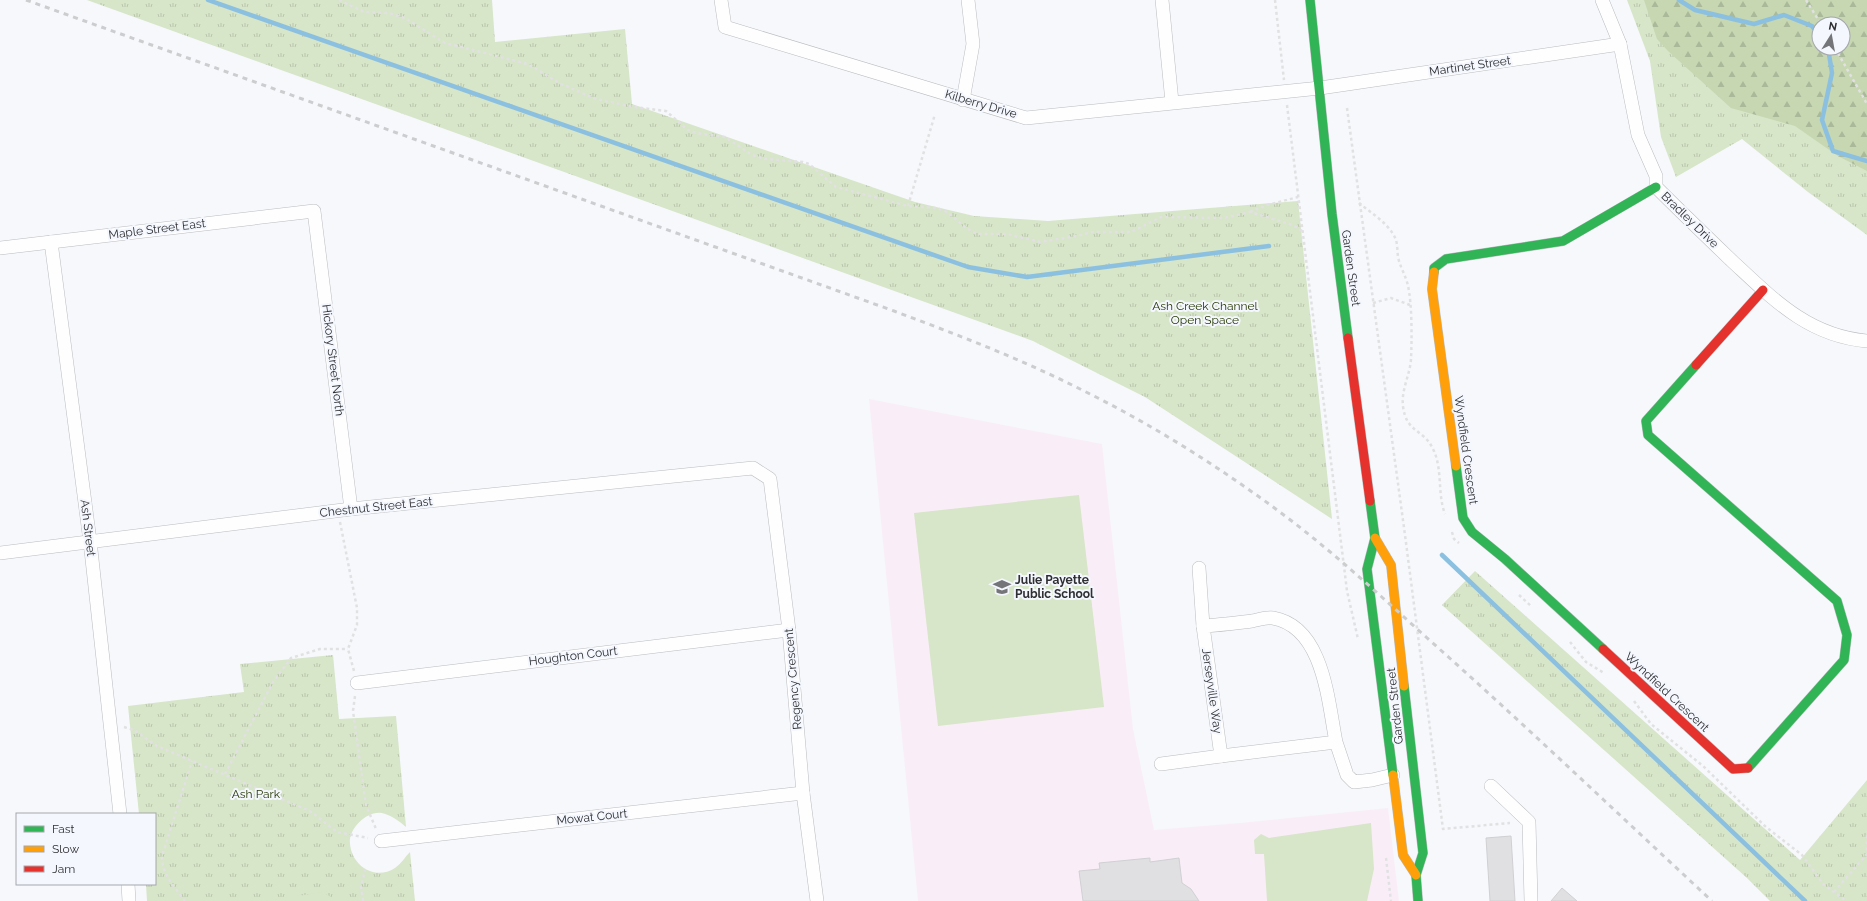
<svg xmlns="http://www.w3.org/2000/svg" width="1867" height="901" viewBox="0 0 1867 901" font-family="Raleway,sans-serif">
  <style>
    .education { fill: #f9eef7 }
    .grass { fill: url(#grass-tufts); fill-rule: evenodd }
    .forest { fill: url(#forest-firs); fill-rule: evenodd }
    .pitch { fill: #d7e5c8 }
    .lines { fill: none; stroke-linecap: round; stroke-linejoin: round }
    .stream { stroke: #8cc0e1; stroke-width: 4.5 }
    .building { fill: #e0e0e3; stroke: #d0d0d3 }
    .street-casing { stroke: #babcbe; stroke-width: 14 }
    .fast-casing { stroke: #babcbe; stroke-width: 10 }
    .slow-casing { stroke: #babcbe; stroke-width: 10 }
    .jam-casing { stroke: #babcbe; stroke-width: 10 }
    .path { stroke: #e1e1e2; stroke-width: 2.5; stroke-dasharray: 3 3; stroke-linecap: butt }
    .street { stroke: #fefeff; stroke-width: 13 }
    .fast { stroke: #30b455; stroke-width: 9 }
    .slow { stroke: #ff9f0a; stroke-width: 9 }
    .jam { stroke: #e5322d; stroke-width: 9 }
    .rail { stroke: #cccdce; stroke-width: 3; stroke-dasharray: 5 5; stroke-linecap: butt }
    .labels { text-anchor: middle; stroke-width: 4; stroke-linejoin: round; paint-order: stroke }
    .street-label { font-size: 12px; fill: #2e2f32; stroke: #f4f7fe }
    .park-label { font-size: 12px; fill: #273903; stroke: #f4f7fe }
    .poi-label { font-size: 12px; font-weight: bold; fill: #2e2f32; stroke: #f4f7fe; text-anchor: start }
  </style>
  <defs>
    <pattern id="grass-tufts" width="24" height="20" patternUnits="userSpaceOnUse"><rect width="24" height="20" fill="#d7e5c8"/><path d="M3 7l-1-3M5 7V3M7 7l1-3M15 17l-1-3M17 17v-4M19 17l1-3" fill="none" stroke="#b9c5ac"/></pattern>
    <pattern id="forest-firs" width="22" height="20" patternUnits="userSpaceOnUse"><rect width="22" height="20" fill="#c6d7b2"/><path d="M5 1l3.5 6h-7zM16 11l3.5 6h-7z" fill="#aab99a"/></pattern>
  </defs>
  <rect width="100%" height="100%" fill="#f6f8fc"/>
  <polygon class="education" points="869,399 1102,444 1133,729 1154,830 1240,823 1388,808 1399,901 918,901"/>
  <g class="grass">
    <polygon points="87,0 492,0 495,42 625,29 632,104 915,202 974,216 1048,221 1298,201 1332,519 1145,397 1033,341"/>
    <path d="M 1627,0 L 1867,0 L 1867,235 L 1808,192 L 1742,139 L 1676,177 L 1661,137 L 1650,61 ZM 1819,24 L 1843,24 L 1843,48 L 1819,48 Z"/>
    <polygon points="1475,571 1800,860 1867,780 1867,901 1770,901 1747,878 1442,605"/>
    <path d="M 333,655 L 339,719 L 396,716 L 406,827 C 399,821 391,815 382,813 C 367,810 348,829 350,844 C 352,866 375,881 395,868 C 401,864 405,857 410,852 L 415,901 L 147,901 L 146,884 L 155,884 L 155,814 L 139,814 L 128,706 L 244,692 L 240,664 Z"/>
  </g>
  <path class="forest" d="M 1644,0 L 1867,0 L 1867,171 L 1838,156 L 1795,126 L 1731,108 L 1668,51 L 1657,39 ZM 1819,24 L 1843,24 L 1843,48 L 1819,48 Z"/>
  <g class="pitch">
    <polygon points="1079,495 1104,707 938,726 914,513"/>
    <polygon points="1371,823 1374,869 1367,901 1267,901 1264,854 1255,854 1254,840 1261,834 1269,838"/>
    <polygon points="323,892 337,901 265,901"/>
  </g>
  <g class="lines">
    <g class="stream">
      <polyline points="208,0 968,267 1027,277 1269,246"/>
      <polyline points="1679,0 1695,10 1754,24 1784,15 1812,26 1819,35"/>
      <polyline points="1828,48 1832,73 1822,120 1833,151 1867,161"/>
      <polyline points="1442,555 1805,901"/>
    </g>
  </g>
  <g class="building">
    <polygon points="1511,836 1515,901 1490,901 1486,838"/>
    <polygon points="1150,858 1150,862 1179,858 1182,883 1191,889 1199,901 1083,901 1079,871 1100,869 1099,863"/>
    <polygon points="1562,888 1577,901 1551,901"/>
  </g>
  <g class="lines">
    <g class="street-casing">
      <g id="street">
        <polyline points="721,0 725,27 1026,118 1320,88 1620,44"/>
        <polyline points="1162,0 1172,102"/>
        <path d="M 1602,0 L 1620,44 L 1638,135 L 1656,176 L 1656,187 C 1681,212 1706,236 1732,261 C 1773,299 1808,336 1867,341"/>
        <polyline points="963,100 973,44 968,0"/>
        <polyline points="51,242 90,541 120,814"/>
        <polyline points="0,248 314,211 351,509"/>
        <polyline points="0,553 351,509 753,468 770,479 789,630 803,793 817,901"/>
        <polyline points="1199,568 1203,626"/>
        <polyline points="357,683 789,630"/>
        <path d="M 1336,742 C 1328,702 1324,627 1273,618 C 1266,617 1258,620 1252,621 C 1235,623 1220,625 1203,626 L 1221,756 L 1336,742 L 1347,775 L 1354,782 L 1372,780 L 1393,775"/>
        <polyline points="1161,764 1221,756"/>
        <polyline points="1491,786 1529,822 1531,901"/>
        <polyline points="381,841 803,793"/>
        <polyline points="128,884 129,901"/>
      </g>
    </g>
    <g class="fast-casing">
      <g id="fast">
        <polyline points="1310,0 1332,214 1348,338"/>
        <polyline points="1434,272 1434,268 1446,259 1563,241 1656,187"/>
        <polyline points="1696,365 1646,421 1648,435 1837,601 1847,635 1844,660 1748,768"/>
        <polyline points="1456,466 1463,518 1472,532 1505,559 1603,649"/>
        <polyline points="1370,501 1375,538 1367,569 1393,775"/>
        <polyline points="1404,686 1423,853 1416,875 1418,901"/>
      </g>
    </g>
    <g class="slow-casing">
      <g id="slow">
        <polyline points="1434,272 1432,289 1456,466"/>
        <polyline points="1375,538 1391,565 1404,686"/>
        <polyline points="1393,775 1403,855 1416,875"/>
      </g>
    </g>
    <g class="jam-casing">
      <g id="jam">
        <polyline points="1348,338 1370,501"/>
        <polyline points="1696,365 1763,290"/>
        <polyline points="1603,649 1733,769 1748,768"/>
      </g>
    </g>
    <g class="path">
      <polyline points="339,0 365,12 389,13 405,18 445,43 524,63 535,68 559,83 596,99 634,107 666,111 688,130 696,133 725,137 752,155 766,159 803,162 809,164 836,187 908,206 937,208 947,212 965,227 977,234 1007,234 1040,242 1071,237 1093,232 1131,232 1161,217 1224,218 1250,212 1293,225 1302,231"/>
      <polyline points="1275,0 1284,80"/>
      <polyline points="1806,0 1821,24"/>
      <polyline points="1835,48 1867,104"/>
      <polyline points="1287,105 1347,591 1358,639"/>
      <polyline points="1347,108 1405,535 1443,829 1510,823"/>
      <path d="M 1359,203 C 1370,212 1386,222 1393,234 C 1398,241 1397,249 1398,257 C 1400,267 1406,276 1408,286 C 1412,303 1412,340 1411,359 C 1410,375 1401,390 1403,406 C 1406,433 1424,429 1433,449 C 1443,469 1437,493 1445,514"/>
      <polyline points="908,206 935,114"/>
      <polyline points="1250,212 1267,205 1298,197"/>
      <polyline points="1373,303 1391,298 1410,305"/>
      <polyline points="340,522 357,608 357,625 348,649 354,671"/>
      <polyline points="1452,532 1454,539 1459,543"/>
      <polyline points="1519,595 1531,606"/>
      <polyline points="1570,642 1586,662 1604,673"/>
      <polyline points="355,696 353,711 366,805 376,829"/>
      <polyline points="1634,701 1651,724 1703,766 1766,827 1802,855 1823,884 1846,901"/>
      <polyline points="124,727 134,730 157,746 310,811 337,832 368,838"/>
      <polyline points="225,774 273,682 291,658 320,649 348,649"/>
      <polyline points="1386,858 1391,901"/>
      <polyline points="1834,892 1867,854 1867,831"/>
      <path d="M 185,901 C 175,888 161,873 162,856 L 192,761"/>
      <polyline points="363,901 361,887 365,870"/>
    </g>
    <use href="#street" class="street"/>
    <use href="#fast" class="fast"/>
    <use href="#slow" class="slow"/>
    <use href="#jam" class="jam"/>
    <path class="rail" d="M 26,0 L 894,311 C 958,335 1021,359 1082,390 C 1145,421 1205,458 1262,499 C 1320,540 1373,589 1426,637 C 1523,723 1617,813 1712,901"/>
  </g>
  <defs>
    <g id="school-bare" transform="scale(1.38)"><path d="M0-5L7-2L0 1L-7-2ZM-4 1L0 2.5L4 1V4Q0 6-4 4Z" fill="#747579" stroke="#f4f7fe" stroke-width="2.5" paint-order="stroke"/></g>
  </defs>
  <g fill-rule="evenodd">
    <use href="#school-bare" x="1002" y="587"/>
  </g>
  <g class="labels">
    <g class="street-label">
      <text transform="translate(1470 66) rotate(-8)" y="4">Martinet Street</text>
      <text transform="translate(981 104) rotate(16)" y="4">Kilberry Drive</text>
      <text transform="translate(1690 220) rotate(44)" y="4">Bradley Drive</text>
      <text transform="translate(157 229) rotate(-7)" y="4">Maple Street East</text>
      <text transform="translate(1351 268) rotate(82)" y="4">Garden Street</text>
      <text transform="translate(333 360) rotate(83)" y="4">Hickory Street North</text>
      <text transform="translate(1466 450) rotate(82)" y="4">Wyndfield Crescent</text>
      <text transform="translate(376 507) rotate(-6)" y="4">Chestnut Street East</text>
      <text transform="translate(88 528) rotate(83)" y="4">Ash Street</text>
      <text transform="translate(573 656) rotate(-7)" y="4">Houghton Court</text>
      <text transform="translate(793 679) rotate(-95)" y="4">Regency Crescent</text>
      <text transform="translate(1212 691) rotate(82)" y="4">Jerseyville Way</text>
      <text transform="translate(1667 692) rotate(43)" y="4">Wyndfield Crescent</text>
      <text transform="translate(1395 706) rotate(-96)" y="4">Garden Street</text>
      <text transform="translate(592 817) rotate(-6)" y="4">Mowat Court</text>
    </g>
    <g class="park-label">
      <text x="1205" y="310">Ash Creek Channel<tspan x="1205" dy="14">Open Space</tspan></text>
      <text x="256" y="798">Ash Park</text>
    </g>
    <g class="poi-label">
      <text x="1015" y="584">Julie Payette<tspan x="1015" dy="14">Public School</tspan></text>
    </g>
  </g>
  <rect x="16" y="813" width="140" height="72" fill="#f4f7fe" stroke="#a5a7ac"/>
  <rect x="24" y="826" width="20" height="6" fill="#30b455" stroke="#a5a7ac"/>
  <text x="52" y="833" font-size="12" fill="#2e2f32">Fast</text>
  <rect x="24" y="846" width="20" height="6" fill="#ff9f0a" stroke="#a5a7ac"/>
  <text x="52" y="853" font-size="12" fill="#2e2f32">Slow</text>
  <rect x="24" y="866" width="20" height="6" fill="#e5322d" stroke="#a5a7ac"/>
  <text x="52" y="873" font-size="12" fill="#2e2f32">Jam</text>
  <g transform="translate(1831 36) rotate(11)"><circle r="19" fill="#f4f7fe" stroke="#a5a7ac"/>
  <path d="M0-3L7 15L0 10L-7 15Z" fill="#747579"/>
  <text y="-6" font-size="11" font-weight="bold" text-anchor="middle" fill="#2e2f32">N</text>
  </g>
</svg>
